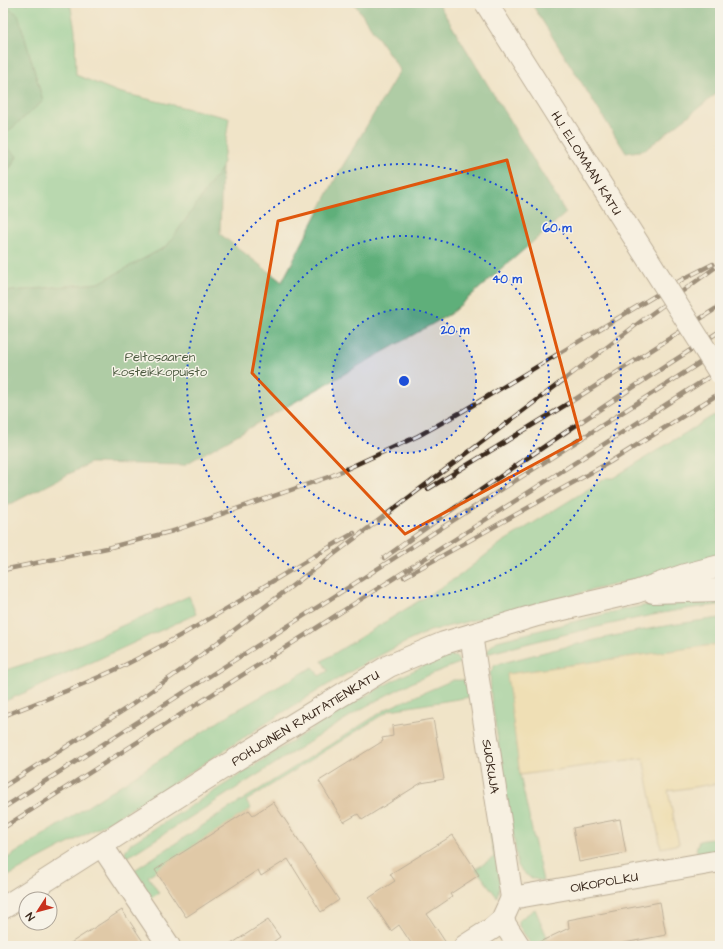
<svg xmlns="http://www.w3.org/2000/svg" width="723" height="949" viewBox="0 0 723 949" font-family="'Architects Daughter',sans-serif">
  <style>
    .green { fill: #74cb90; stroke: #587a57 }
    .forest { fill: #5faf7a; stroke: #4d6c4c }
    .sand { fill: #eeda9e; stroke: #94825e }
    .building { fill: #cda87f }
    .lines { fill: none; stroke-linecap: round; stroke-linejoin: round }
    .street-casing { stroke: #7a6b5a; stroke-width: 24 }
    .secondary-casing { stroke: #7a6b5a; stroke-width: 24 }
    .street { stroke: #fff; stroke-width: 22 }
    .secondary { stroke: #fff; stroke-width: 22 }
    .rail-casing { stroke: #3b2a1e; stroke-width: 4.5 }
    .rail { stroke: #f7f3e8; stroke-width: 3; stroke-dasharray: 9; stroke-linecap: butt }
    .secondary-bridge-casing { stroke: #7a6b5a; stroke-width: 24; stroke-linecap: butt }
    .secondary-bridge { stroke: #fff; stroke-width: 22 }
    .marked { fill: none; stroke: #df570d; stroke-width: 3; stroke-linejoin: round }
    .ring { fill: none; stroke: #1d4ed8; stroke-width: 2; stroke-dasharray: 2 4 }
    .labels { text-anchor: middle; stroke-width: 3; stroke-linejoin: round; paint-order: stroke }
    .street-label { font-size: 13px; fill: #3b2a1e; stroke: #f7f3e8 }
    .park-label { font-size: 13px; fill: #4c5a40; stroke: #f7f3e8 }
    .centre { fill: #1d4ed8; stroke: #f7f3e8; stroke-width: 2 }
    .ring-label { font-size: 12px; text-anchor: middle; font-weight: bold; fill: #1d4ed8; stroke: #f7f3e8; stroke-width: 3; stroke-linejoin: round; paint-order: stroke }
  </style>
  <rect width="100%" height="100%" fill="#f7f3e8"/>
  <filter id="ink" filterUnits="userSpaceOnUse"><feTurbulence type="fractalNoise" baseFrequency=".025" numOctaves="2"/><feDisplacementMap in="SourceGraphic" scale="8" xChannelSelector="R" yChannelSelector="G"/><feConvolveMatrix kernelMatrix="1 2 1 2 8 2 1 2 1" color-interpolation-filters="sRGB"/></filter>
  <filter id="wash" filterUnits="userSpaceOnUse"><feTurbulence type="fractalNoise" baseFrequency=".012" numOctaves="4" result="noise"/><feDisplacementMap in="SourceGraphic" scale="16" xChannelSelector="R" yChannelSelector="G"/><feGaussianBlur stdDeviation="0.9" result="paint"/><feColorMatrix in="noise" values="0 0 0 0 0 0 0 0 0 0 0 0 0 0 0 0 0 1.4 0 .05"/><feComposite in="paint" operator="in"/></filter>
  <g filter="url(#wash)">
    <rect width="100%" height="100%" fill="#f0e4c8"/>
    <g class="green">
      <polygon points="3,3 70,3 75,30 76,75 118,92 229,118 222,168 167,246 99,283 3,292 3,180 17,157 3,144 3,136 43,101 18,15 3,6"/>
      <path d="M 714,415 L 720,425 L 720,558 L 430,631 C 324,678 231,750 131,809 C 89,834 45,855 3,879 L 3,861 L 232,713 L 313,667 L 319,676 L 328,671 L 322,661 L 459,576 L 501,543 L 606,478 L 613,478 Z"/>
      <polygon points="189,596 196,614 47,683 3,702 3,671 67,650"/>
      <path d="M 720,598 L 720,605 C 683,608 647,616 611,624 C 570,633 528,643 486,654 L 490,647 L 497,641 L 625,609 C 657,603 688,600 720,598 Z"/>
      <path d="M 720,618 L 720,644 L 508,674 L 520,775 L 543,881 C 530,879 526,876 518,866 L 491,697 L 490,673 L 495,665 C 569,645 644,627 720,618 Z"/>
      <path d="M 449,655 L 456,657 L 460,663 C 426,675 395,690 363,708 L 126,858 L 125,851 L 130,844 C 176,815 223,786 269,756 C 327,719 385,680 449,655 Z"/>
      <polygon points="453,680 465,680 470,697 390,710 246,801 251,809 148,876 159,893 146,901 130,876 133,871 225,811 388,708"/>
      <polygon points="489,826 492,830 500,885 497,897 476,869 494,857"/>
      <polygon points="720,837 720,850 700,854 696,850 699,841"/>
      <polygon points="535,909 551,946 532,946 519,926 519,920"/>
    </g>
    <g class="forest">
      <polygon points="354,3 438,3 566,213 450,314 184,465 90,463 3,508 3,292 99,283 167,246 222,168 220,234 282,282 339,172 400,70"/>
      <polygon points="531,3 720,3 720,91 645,150 626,153"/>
      <polygon points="3,6 18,14 43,101 3,136"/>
      <polygon points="3,144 17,156 3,180"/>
    </g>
    <polygon class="sand" points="720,644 720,783 668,791 679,844 661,848 643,758 520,775 507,674"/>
    <g id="blocks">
      <g class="building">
        <polygon points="433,719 444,779 421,783 362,820 358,814 344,822 319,781 383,741 382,738 393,736 392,726"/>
        <polygon points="273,802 339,900 321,912 288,859 261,876 258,870 186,917 155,870 249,810 253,815"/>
        <polygon points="620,819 626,853 579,862 573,828"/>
        <polygon points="453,835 479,875 450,894 452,897 427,914 448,946 413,946 399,925 391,931 369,898 395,881 390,874"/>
        <polygon points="660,902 666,935 608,946 531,946 569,928 568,920"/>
        <polygon points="122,910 146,946 66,946"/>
        <polygon points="268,920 280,937 267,946 228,946"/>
      </g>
    </g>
  </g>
  <g filter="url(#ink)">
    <use href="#blocks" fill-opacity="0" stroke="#7a6b5a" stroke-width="1"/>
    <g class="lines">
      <g class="street-casing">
        <g id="street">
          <path id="s1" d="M 471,635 L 512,898"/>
          <polyline points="102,846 169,946"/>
          <polyline points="502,920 519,946"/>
          <path id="s2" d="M 465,946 L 493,928 L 502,920 L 512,898 L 720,861"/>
        </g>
      </g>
      <g class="secondary-casing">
        <g id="secondary">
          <polyline points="653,592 720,590"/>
          <path id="s3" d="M 3,908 L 232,762 L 389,666 L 444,643 L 471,635 L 537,615 L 636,592 L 685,575 L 720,566"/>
        </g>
      </g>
      <use href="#street" class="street"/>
      <use href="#secondary" class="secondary"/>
      <g class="rail-casing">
        <g id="rail">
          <polyline points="428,489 577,398 720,306"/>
          <path d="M 384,558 C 494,479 606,404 720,331"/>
          <polyline points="3,570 107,548 173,531 331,476 418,436 463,411 683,279 713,264"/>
          <polyline points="404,577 610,462 720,393"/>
          <path d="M 3,716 C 44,700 84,685 123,666 C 203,626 277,577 354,533"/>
          <polyline points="3,787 127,708 184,668 640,322 720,264"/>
          <polyline points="3,808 720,350"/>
          <polyline points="3,828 720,370"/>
        </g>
      </g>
      <use href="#rail" class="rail"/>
      <g class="secondary-bridge-casing">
        <g id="secondary-bridge">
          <path id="s4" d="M 486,3 L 720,373"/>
        </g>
      </g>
      <use href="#secondary-bridge" class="secondary-bridge"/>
    </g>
  </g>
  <path d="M0 0H723V949H0ZM 507,160 L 581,439 L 405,534 L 252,373 L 278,221 Z" fill="#f0e4c8" fill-opacity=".55" fill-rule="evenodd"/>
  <path class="marked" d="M 507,160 L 581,439 L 405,534 L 252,373 L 278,221 Z"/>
  <circle cx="404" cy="381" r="72" fill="#1d4ed8" fill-opacity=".12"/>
  <g class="ring">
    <circle cx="404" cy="381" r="72"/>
    <circle cx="404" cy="381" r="145"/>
    <circle cx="404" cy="381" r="217"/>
  </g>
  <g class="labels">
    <g class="street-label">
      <text dy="5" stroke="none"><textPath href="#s4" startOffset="189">HJ. ELOMAAN KATU</textPath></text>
      <text dy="5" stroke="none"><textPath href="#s3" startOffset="357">POHJOINEN RAUTATIENKATU</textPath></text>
      <text dy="5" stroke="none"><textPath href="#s1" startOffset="133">SUOKUJA</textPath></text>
      <text dy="5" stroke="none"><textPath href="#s2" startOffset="163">OIKOPOLKU</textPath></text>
    </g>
    <g class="park-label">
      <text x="160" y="361">Peltosaaren<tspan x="160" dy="15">kosteikkopuisto</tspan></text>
    </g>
  </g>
  <circle cx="404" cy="381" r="6" class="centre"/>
  <g class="ring-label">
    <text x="557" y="232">60 m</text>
    <text x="507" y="283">40 m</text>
    <text x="455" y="334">20 m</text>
  </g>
  <rect width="723" height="949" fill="none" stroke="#f7f3e8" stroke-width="16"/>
  <g transform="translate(38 911) rotate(234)"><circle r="19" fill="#f7f3e8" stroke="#aca397"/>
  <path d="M0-3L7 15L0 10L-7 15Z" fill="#c8321e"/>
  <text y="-6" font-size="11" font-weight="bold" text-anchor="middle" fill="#3b2a1e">N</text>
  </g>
</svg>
